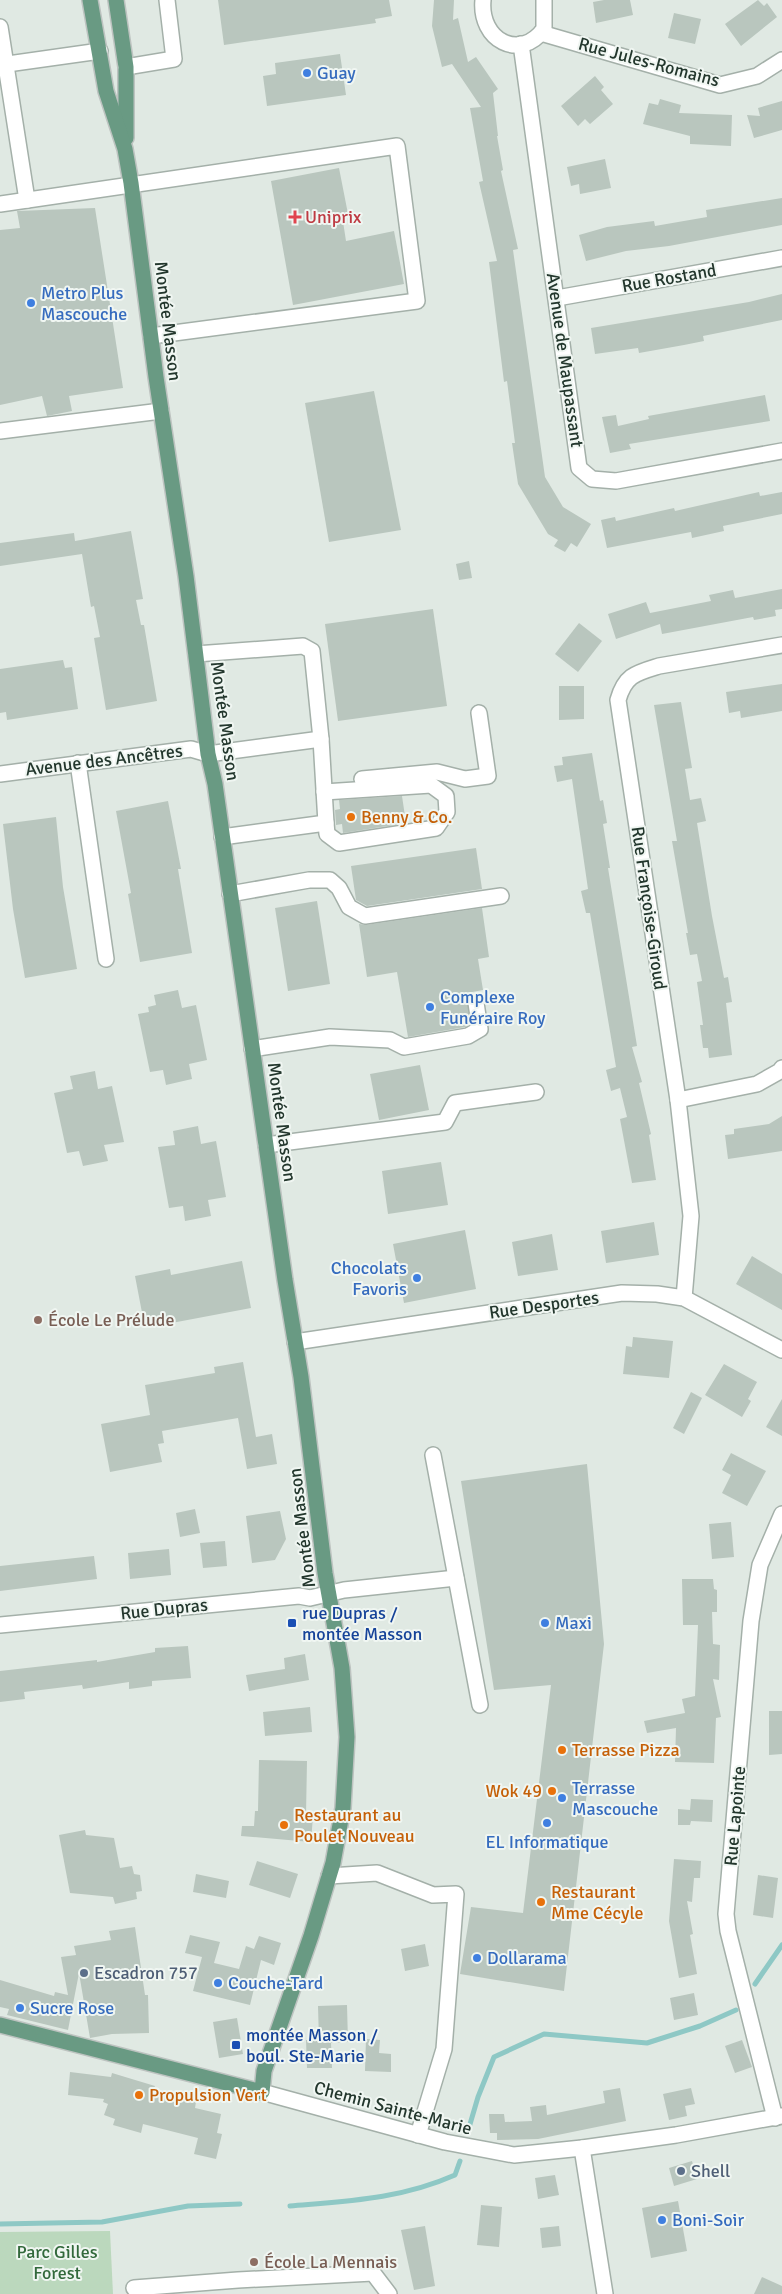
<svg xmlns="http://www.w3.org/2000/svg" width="782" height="2294" viewBox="0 0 782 2294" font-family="Signika,sans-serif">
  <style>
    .green { fill: #bbd8bd }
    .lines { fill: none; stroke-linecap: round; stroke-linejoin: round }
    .stream { stroke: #8ec8c5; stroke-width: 5 }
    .building { fill: #b9c6be }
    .minor-casing { stroke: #a4b0a9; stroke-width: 18 }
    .major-casing { stroke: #bdc3c0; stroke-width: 18 }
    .minor { stroke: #fff; stroke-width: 15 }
    .major { stroke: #699a83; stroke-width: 15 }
    .shop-dot { fill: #3f7fe0; stroke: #f0f6f2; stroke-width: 2 }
    .health-dot { fill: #e0444e; stroke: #f0f6f2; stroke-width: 2 }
    .food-dot { fill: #e8710a; stroke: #f0f6f2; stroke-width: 2 }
    .education-dot { fill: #8d6e63; stroke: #f0f6f2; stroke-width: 2 }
    .transit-dot { fill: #1a4fb4; stroke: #f0f6f2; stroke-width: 2 }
    .service-dot { fill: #5c6f8a; stroke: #f0f6f2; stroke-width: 2 }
    .labels { text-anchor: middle; stroke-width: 4; stroke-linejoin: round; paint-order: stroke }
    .street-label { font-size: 18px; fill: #23372d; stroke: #f0f6f2 }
    .shop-label { font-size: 18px; fill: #366cbe; stroke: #f0f6f2; text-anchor: start }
    .health-label { font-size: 18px; fill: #be3a42; stroke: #f0f6f2; text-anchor: start }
    .food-label { font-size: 18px; fill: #c56008; stroke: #f0f6f2; text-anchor: start }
    .education-label { font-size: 18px; fill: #785e54; stroke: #f0f6f2; text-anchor: start }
    .transit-label { font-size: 18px; fill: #164399; stroke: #f0f6f2; text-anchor: start }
    .service-label { font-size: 18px; fill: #4e5e75; stroke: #f0f6f2; text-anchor: start }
    .park-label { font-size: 18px; fill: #32693b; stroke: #f0f6f2 }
  </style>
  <rect width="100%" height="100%" fill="#e0e9e3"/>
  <polygon class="green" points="110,2231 113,2294 0,2294 0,2232"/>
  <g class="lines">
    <g class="stream">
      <polyline points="755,1984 782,1945"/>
      <polyline points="468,2131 478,2097 494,2057 544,2034 647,2043 700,2026 736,2010"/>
      <path d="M 290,2206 C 348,2201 401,2199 455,2175 L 460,2161"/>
      <polyline points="0,2224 102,2222 188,2206 240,2204"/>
    </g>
  </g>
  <g class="building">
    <polygon points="218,0 389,0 392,16 375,19 376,23 224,45"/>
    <polygon points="434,0 454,0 453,20 458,18 468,62 476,57 498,89 493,93 498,136 497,136 503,170 501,171 518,249 513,250 545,477 563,507 591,524 577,547 571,543 565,552 554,546 558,540 548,534 518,484 512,443 515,443 507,381 504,382 489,262 497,261 479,182 483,181 470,108 481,107 452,64 442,67 432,26"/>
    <polygon points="604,0 630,0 633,15 596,23 593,2"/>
    <polygon points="758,0 764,6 767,3 777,17 741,46 725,24"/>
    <polygon points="674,13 701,19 695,44 668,38"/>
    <polygon points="340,54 346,95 267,106 263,76 276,74 275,63"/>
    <polygon points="595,76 604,87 601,90 613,104 590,124 585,119 578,126 561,106"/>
    <polygon points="660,99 681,105 679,113 732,115 731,146 690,144 690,136 643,124 649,103 658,105"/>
    <polygon points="782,101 782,130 754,138 747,115 760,116 758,108"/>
    <polygon points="605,159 611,188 580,194 579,184 571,186 567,167"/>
    <polygon points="339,168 348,214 342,215 346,241 394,231 404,284 293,305 271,181"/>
    <polygon points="782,198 782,225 669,246 626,251 586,261 579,235 607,227 654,221 655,226 707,217 706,210"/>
    <polygon points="95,208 123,388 69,396 72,411 47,416 42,396 0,405 0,230 20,228 17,211"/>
    <polygon points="782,294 782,320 703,336 704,341 684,345 639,353 638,348 595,354 591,328 749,302"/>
    <polygon points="374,391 401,530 329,542 305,403"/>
    <polygon points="765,395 770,421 629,444 631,449 610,453 602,417 616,415 618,426 649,419 648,416"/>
    <polygon points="759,492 760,496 782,492 782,514 723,526 724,531 692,538 691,532 607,548 601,520 615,517 616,521 674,508 675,511"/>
    <polygon points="131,531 143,599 136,600 141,625 144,625 157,701 106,710 94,638 100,637 94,606 91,607 82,554 0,566 0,543 74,533 75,541"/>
    <polygon points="469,561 472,578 459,580 456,564"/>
    <polygon points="782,589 782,609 775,610 776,616 754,620 753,617 662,634 660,624 616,639 608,614 646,602 650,613 711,601 709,595 733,590 735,598"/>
    <polygon points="433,609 447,706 338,721 325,624"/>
    <polygon points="579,623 602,641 578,672 555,654"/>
    <polygon points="63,660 65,668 72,667 78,709 7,720 6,712 0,713 0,669"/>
    <polygon points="782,684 782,711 741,718 740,711 729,713 726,692"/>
    <polygon points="559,686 584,686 584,719 559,720"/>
    <polygon points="681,702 692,768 685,769 690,800 701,798 706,821 697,823 712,916 724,978 728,977 732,1002 726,1003 732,1055 709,1058 708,1048 703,1048 700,1025 703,1025 697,982 702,981 697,954 690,955 686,933 688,933 672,841 677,841 654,705"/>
    <polygon points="592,753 600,801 603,800 607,823 603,824 610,868 608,868 637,1046 632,1047 642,1082 639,1083 651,1134 649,1135 656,1180 632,1183 620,1119 627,1117 620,1088 611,1091 606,1070 616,1067 590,913 586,913 581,891 588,889 572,779 557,782 554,766 563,765 562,757"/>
    <polygon points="402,796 406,823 343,833 342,824 336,825 335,810 340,809 339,800"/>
    <polygon points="168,801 181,869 178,869 192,953 140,962 128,894 131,893 116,811"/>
    <polygon points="56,817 63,887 77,969 25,978 13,909 3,824"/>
    <polygon points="476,848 482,889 367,906 356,900 351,866"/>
    <polygon points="317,901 330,984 288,991 275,908"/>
    <polygon points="482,908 489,957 478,959 483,990 467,993 470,1024 465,1027 408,1037 397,972 367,977 359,924 366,925"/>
    <polygon points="178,990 182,1008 196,1005 207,1060 189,1064 192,1079 166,1085 163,1070 150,1072 138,1014 149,1012 148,1007 156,1005 154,995"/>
    <polygon points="420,1065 429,1110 379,1120 370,1074"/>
    <polygon points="95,1071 98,1089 112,1086 124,1142 104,1145 108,1161 83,1166 79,1151 67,1153 54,1093 73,1089 70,1076"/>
    <polygon points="782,1116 782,1151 728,1159 725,1135 734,1134 734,1129 769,1124"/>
    <polygon points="198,1126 201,1144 216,1141 226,1197 208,1200 211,1216 185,1221 183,1206 169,1208 158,1147 175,1145 173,1131"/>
    <polygon points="441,1162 448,1205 388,1214 382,1171"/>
    <polygon points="654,1222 659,1255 606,1263 601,1231"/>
    <polygon points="465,1230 476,1289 404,1303 393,1244"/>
    <polygon points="552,1234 558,1270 518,1276 512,1242"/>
    <polygon points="752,1256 782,1274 782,1310 736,1284"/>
    <polygon points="242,1261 251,1308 161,1325 160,1320 144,1323 135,1276 170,1269 171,1275"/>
    <polygon points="633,1337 673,1341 669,1378 623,1374 626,1346 632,1347"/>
    <polygon points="243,1362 256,1437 272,1434 277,1464 247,1469 238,1418 162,1431 164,1443 158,1444 162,1462 110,1472 101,1424 150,1415 145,1385 215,1373 214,1367"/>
    <polygon points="724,1364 757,1382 748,1399 751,1401 742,1417 705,1395"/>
    <polygon points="691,1392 702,1398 684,1434 673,1428"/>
    <polygon points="782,1399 782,1436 766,1427"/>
    <polygon points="731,1453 766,1471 747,1506 722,1493 731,1475 722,1470"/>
    <polygon points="587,1464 604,1644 564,1991 460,1974 471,1907 523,1913 551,1685 494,1690 461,1481"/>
    <polygon points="195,1509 200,1533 180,1537 176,1513"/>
    <polygon points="280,1511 286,1539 275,1560 252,1563 246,1516"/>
    <polygon points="731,1522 734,1557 712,1559 709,1524"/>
    <polygon points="225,1541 227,1566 203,1568 200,1543"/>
    <polygon points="169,1549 171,1575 130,1579 128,1553"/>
    <polygon points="94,1556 97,1579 0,1591 0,1566"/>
    <polygon points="682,1579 713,1579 714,1589 717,1590 717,1612 712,1612 713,1644 720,1645 719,1680 713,1679 721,1717 716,1718 714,1763 675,1762 676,1728 647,1733 644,1721 685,1713 682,1699 695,1696 698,1625 683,1625"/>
    <polygon points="188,1646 191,1678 152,1681 152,1686 129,1689 129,1682 83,1689 82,1685 24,1692 25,1699 0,1702 0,1671 97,1660 97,1662 155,1652 155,1648"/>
    <polygon points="305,1654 309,1680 249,1691 246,1675 285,1669 284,1658"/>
    <polygon points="310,1707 312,1732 265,1736 263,1712"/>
    <polygon points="769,1711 782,1711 782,1754 769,1755"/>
    <polygon points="259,1760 307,1761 306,1815 313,1816 311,1842 241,1836 242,1826 254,1826 255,1811 258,1811"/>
    <polygon points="691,1799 713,1800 712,1822 691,1821 690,1825 678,1825 678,1809 690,1810"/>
    <polygon points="85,1830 86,1835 114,1838 120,1868 132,1866 134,1874 140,1875 142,1891 136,1892 137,1899 115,1904 113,1897 70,1893 59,1835"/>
    <polygon points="674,1859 701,1861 700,1878 694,1878 692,1902 687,1901 693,1934 690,1935 697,1974 679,1978 669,1921"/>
    <polygon points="257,1861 298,1874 290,1898 249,1885"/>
    <polygon points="196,1874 229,1881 226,1898 193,1892"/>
    <polygon points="758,1875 778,1878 773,1918 753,1915"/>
    <polygon points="135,1927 145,1995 148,1995 149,2033 112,2034 90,2038 79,1973 68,2030 7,2015 9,2009 0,2007 0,1980 54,1996 55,1992 68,1995 61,1957 76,1955 74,1946 111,1940 109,1931"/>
    <polygon points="190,1935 220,1942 214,1963 239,1969 246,1946 254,1949 259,1936 281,1943 274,1965 261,1960 250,2005 193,1991 202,1957 185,1953"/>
    <polygon points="425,1944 429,1966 405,1971 401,1949"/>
    <polygon points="694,1993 698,2015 674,2020 670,1998"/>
    <polygon points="347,2005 348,2042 331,2043 332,2068 307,2068 306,2040 319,2040 318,2006"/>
    <polygon points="237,2018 243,2054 219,2058 213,2022"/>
    <polygon points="366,2039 380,2040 379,2053 391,2054 391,2072 365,2071"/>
    <polygon points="742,2040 752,2067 735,2073 725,2046"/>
    <polygon points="70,2072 111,2077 112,2073 155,2086 153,2091 196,2102 195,2108 221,2114 217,2133 222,2134 216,2159 194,2154 198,2138 143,2124 141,2133 113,2125 115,2119 104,2115 108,2104 103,2102 104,2099 68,2095"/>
    <polygon points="620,2088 626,2121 538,2139 497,2140 497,2133 490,2133 489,2114 504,2114 505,2122 532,2121 530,2107 546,2105 547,2115 605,2103 603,2091"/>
    <polygon points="691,2088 695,2104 685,2106 687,2116 669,2120 663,2094"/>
    <polygon points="692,2161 697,2179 674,2186 669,2168"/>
    <polygon points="555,2175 559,2195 538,2199 535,2178"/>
    <polygon points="678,2201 687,2251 651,2258 642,2208"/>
    <polygon points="481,2205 502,2207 499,2247 477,2245"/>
    <polygon points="425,2226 435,2286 414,2290 401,2230"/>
    <polygon points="559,2226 561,2246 542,2248 540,2228"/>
    <polygon points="762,2277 782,2286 782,2294 754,2294"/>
  </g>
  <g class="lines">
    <g class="minor-casing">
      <g id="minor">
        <path d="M 483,0 C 479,40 520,62 544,29 L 544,0"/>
        <polyline points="0,27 27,200"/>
        <polyline points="541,33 720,85 757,76 782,60"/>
        <polyline points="521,44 579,468 592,479 616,481 782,451"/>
        <polyline points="0,65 100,51"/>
        <polyline points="126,67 174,59 167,0"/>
        <polyline points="0,204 397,146 417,301 151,336"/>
        <polyline points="557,298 782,258"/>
        <polyline points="0,431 161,411"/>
        <polyline points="78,763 106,959"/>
        <polyline points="0,774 191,749 208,754 321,739 312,651 303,646 196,654"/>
        <polyline points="362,779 437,772 465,779 488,776 479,713"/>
        <polyline points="324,792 431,785 446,796 447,812 436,828 339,843 327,834 326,823"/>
        <polyline points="222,837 326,823 321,739"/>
        <polyline points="230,894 309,880 330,880 339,888 349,907 365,916 501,896"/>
        <polyline points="252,1049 330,1037 390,1040 404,1047 468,1036 480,1029 476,1003"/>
        <polyline points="678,1100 757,1084 780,1071 782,1068"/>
        <polyline points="266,1145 445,1122 455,1103 536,1092"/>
        <path d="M 684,1298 L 691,1216 L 678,1100 L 618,700 C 625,675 636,673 659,666 L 782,645"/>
        <polyline points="295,1342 622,1293 657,1294 684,1298 782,1350"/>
        <polyline points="433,1455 480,1705"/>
        <polyline points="0,1625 299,1596 310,1598 344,1590 456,1578"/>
        <polyline points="329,1876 377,1873 433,1895 456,1894 444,2049 418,2135"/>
        <polyline points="262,2092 445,2142 514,2155 582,2148 676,2135 782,2116"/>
        <polyline points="775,2118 728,1931 726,1914 751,1621 760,1565 782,1514"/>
        <polyline points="582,2148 605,2294"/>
        <polyline points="134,2288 238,2280 373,2273 389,2294"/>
      </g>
    </g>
    <g class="major-casing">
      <g id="major">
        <polyline points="116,0 126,67 126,138"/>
        <polyline points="0,2025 262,2092 264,2071 311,1936 333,1863 343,1808 347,1737 342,1668 325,1573 301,1377 285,1280 215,784 208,754 186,576 156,377 131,183 125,149 106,91 90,0"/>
      </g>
    </g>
    <use href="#minor" class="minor"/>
    <use href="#major" class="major"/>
  </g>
  <g class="shop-dot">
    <circle cx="307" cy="73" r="5"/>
    <circle cx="31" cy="303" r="5"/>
    <circle cx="430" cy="1007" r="5"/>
    <circle cx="417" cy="1278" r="5"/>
    <circle cx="545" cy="1623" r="5"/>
    <circle cx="562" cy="1798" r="5"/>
    <circle cx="547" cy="1823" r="5"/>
    <circle cx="477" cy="1958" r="5"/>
    <circle cx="218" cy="1983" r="5"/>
    <circle cx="20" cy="2008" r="5"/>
    <circle cx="662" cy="2220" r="5"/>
  </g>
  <path class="health-dot" d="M292.5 209.5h5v5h5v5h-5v5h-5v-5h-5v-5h5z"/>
  <g class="food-dot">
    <circle cx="351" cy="817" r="5"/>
    <circle cx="562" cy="1750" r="5"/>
    <circle cx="552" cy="1791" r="5"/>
    <circle cx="284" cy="1825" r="5"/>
    <circle cx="541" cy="1902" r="5"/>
    <circle cx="139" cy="2095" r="5"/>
  </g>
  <g class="education-dot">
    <circle cx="38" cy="1320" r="5"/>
    <circle cx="254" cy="2262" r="5"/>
  </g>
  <g class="transit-dot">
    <rect x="287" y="1618" width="10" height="10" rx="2.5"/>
    <rect x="231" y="2040" width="10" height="10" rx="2.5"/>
  </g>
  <g class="service-dot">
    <circle cx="84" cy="1973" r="5"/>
    <circle cx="681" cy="2171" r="5"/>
  </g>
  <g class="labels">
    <g class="street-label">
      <text transform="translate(649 62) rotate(15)" y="6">Rue Jules-Romains</text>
      <text transform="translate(669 278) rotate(-10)" y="6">Rue Rostand</text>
      <text transform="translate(168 321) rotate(83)" y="6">Montée Masson</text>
      <text transform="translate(565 360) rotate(82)" y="6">Avenue de Maupassant</text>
      <text transform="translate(225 721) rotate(82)" y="6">Montée Masson</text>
      <text transform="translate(104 760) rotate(-7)" y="6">Avenue des Ancêtres</text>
      <text transform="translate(649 908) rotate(82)" y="6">Rue Françoise-Giroud</text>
      <text transform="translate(282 1122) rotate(82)" y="6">Montée Masson</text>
      <text transform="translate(544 1305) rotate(-8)" y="6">Rue Desportes</text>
      <text transform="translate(302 1528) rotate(-97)" y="6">Montée Masson</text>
      <text transform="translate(164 1609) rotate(-6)" y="6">Rue Dupras</text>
      <text transform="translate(735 1816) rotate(-85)" y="6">Rue Lapointe</text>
      <text transform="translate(393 2108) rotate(15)" y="6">Chemin Sainte-Marie</text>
    </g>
    <g class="shop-label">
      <text x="317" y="79">Guay</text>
      <text x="41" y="299">Metro Plus<tspan x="41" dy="21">Mascouche</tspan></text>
      <text x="440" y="1003">Complexe<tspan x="440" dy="21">Funéraire Roy</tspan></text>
      <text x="407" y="1274" text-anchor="end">Chocolats<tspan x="407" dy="21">Favoris</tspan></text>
      <text x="555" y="1629">Maxi</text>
      <text x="572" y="1794">Terrasse<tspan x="572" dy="21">Mascouche</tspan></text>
      <text x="547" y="1848" text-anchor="middle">EL Informatique</text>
      <text x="487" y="1964">Dollarama</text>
      <text x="228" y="1989">Couche-Tard</text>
      <text x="30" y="2014">Sucre Rose</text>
      <text x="672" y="2226">Boni-Soir</text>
    </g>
    <g class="health-label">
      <text x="305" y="223">Uniprix</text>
    </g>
    <g class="food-label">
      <text x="361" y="823">Benny &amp; Co.</text>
      <text x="572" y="1756">Terrasse Pizza</text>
      <text x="542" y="1797" text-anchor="end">Wok 49</text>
      <text x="294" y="1821">Restaurant au<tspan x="294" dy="21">Poulet Nouveau</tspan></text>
      <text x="551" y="1898">Restaurant<tspan x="551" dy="21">Mme Cécyle</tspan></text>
      <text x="149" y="2101">Propulsion Vert</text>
    </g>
    <g class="education-label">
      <text x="48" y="1326">École Le Prélude</text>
      <text x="264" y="2268">École La Mennais</text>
    </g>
    <g class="transit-label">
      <text x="302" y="1619">rue Dupras /<tspan x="302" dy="21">montée Masson</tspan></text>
      <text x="246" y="2041">montée Masson /<tspan x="246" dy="21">boul. Ste-Marie</tspan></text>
    </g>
    <g class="service-label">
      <text x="94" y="1979">Escadron 757</text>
      <text x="691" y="2177">Shell</text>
    </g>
    <g class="park-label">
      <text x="57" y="2258">Parc Gilles<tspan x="57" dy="21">Forest</tspan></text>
    </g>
  </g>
</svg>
